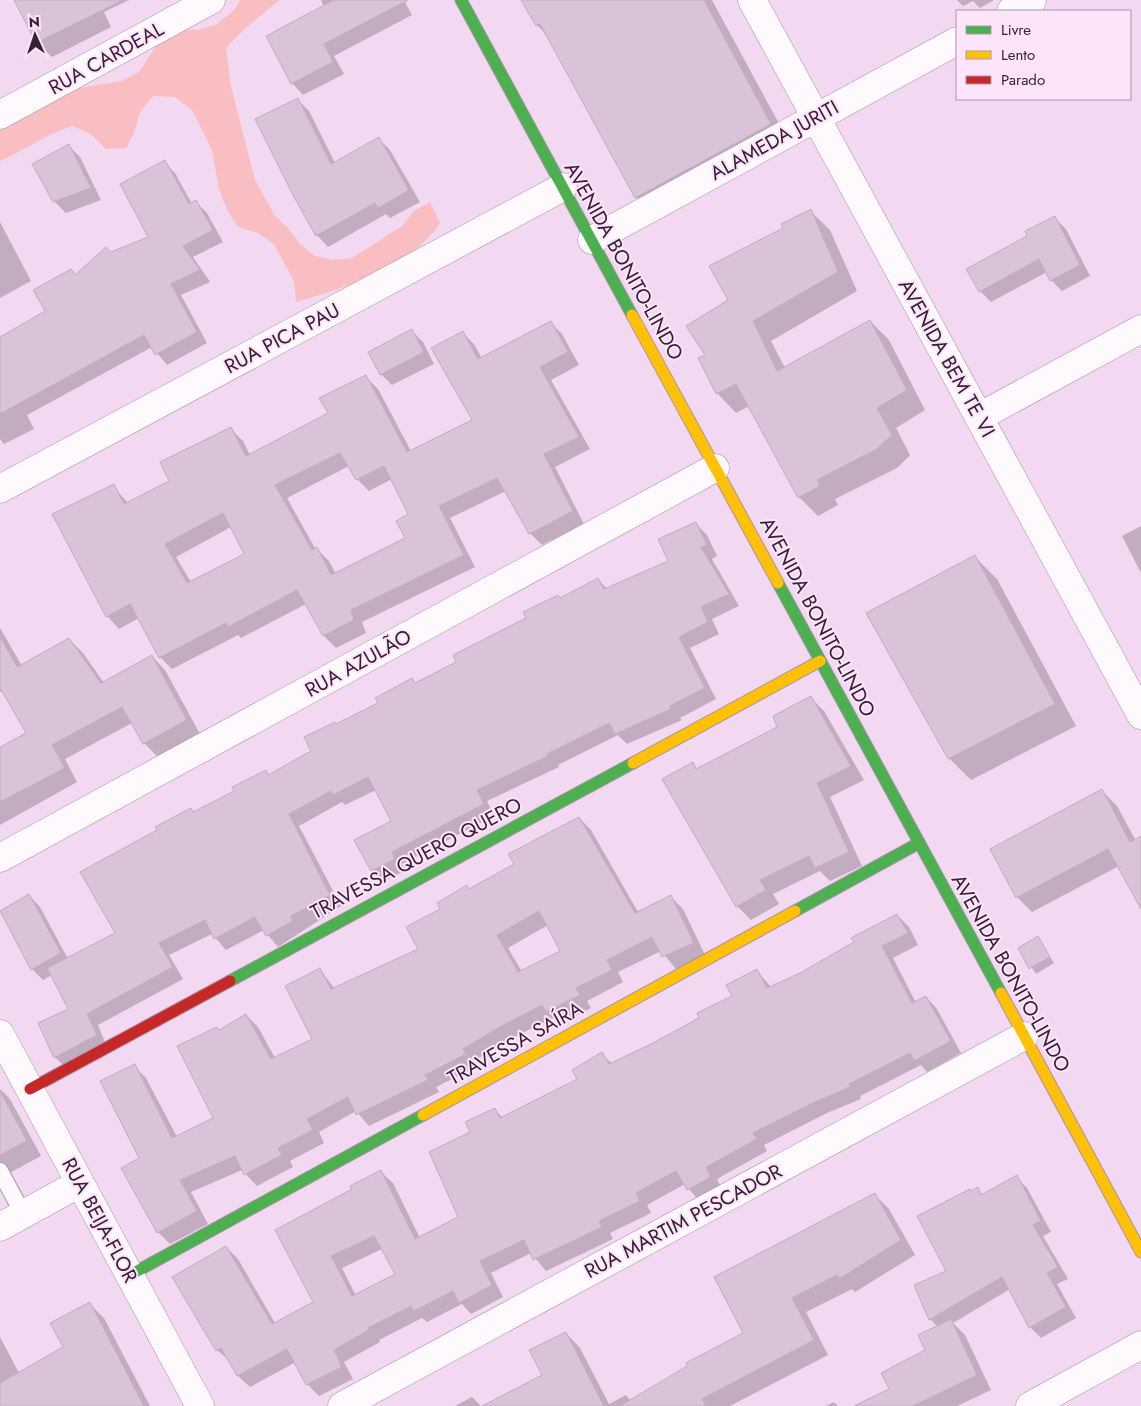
<svg xmlns="http://www.w3.org/2000/svg" width="1141" height="1406" viewBox="0 0 1141 1406" font-family="Jost,sans-serif">
  <style>
    .green { fill: #f8bec2 }
    .shadow { fill: #0003; fill-rule: evenodd }
    .building { fill: #d9c3d8; stroke: #c2acc1; fill-rule: evenodd }
    .lines { fill: none; stroke-linecap: round; stroke-linejoin: round }
    .lane-casing { stroke: #a893a7; stroke-width: 18 }
    .street-casing { stroke: #a893a7; stroke-width: 29 }
    .fast-casing { stroke: #a893a7; stroke-width: 13 }
    .slow-casing { stroke: #a893a7; stroke-width: 13 }
    .jam-casing { stroke: #a893a7; stroke-width: 13 }
    .lane { stroke: #fdf9fd; stroke-width: 16 }
    .street { stroke: #fdf9fd; stroke-width: 28 }
    .fast { stroke: #4caf50; stroke-width: 11 }
    .slow { stroke: #ffc107; stroke-width: 11 }
    .jam { stroke: #c62828; stroke-width: 11 }
    .labels { text-anchor: middle; stroke-width: 4; stroke-linejoin: round; paint-order: stroke }
    .street-label { font-size: 20px; fill: #362035; stroke: #fce4fa }
  </style>
  <rect width="100%" height="100%" fill="#f2d8f0"/>
  <path class="green" d="M 240,0 L 279,0 L 240,33 L 226,48 L 231,86 L 255,180 L 275,216 L 289,229 L 300,244 L 315,256 L 333,260 L 352,258 L 402,226 L 414,211 L 430,202 L 440,223 C 409,269 347,287 296,302 L 294,281 L 274,244 L 258,233 L 238,227 L 227,210 L 219,189 L 212,150 L 192,110 L 175,97 L 153,96 L 140,112 L 135,131 L 126,148 L 106,149 L 92,135 L 73,126 C 46,134 25,150 0,161 L 0,128 L 79,88 L 122,81 L 139,72 L 161,39 L 178,29 L 197,30 L 216,25 L 235,9 Z"/>
  <g class="shadow">
    <polygon points="16,0 129,0 104,12 111,27 52,57 37,43"/>
    <polygon points="321,0 404,0 412,15 334,56 344,74 303,95 292,83 324,7"/>
    <polygon points="522,0 712,0 790,144 656,217 636,197 548,36 537,25"/>
    <polygon points="957,0 994,0 980,8 973,1 963,6"/>
    <polygon points="298,100 309,111 335,163 379,139 390,150 420,202 390,218 386,214 328,247 317,235 296,198"/>
    <polygon points="69,146 80,157 101,200 66,213 54,201"/>
    <polygon points="164,162 175,173 192,204 196,202 207,213 223,242 193,257 210,282 181,295 207,343 167,365 152,347 27,415 34,429 4,444 0,439 0,338 47,312 71,271 77,276 111,253 150,237"/>
    <polygon points="810,211 830,230 857,291 771,341 785,368 870,321 889,340 925,410 896,428 910,455 897,468 835,499 838,505 818,516 799,497 749,406 736,413 717,393 707,355 729,300 784,229"/>
    <polygon points="1055,218 1066,229 1090,276 1062,291 1051,280 1047,272 991,302 980,291 1029,236"/>
    <polygon points="0,222 31,281 0,298"/>
    <path d="M 550,322 L 562,334 L 579,365 L 551,380 L 590,449 L 555,467 L 584,524 L 542,545 L 530,533 L 506,491 L 450,518 L 475,567 L 362,622 L 366,633 L 336,648 L 324,636 L 306,604 L 241,638 L 238,635 L 172,669 L 160,657 L 139,618 L 119,629 L 108,617 L 53,514 L 113,486 L 128,503 L 170,482 L 231,429 L 243,441 L 250,455 L 329,414 L 366,377 L 378,389 L 411,451 L 473,421 L 462,332 L 474,344 L 482,359 ZM 349,466 L 357,479 L 369,491 L 392,479 L 410,515 L 407,538 L 336,574 L 329,561 L 317,549 L 316,550 L 287,498 ZM 231,527 L 245,554 L 191,582 L 176,557 Z"/>
    <polygon points="412,331 423,342 434,364 392,385 381,374"/>
    <polygon points="696,524 707,535 717,556 712,559 739,606 712,619 719,634 690,648 716,699 680,718 682,720 627,744 618,735 558,765 559,767 487,801 494,816 402,864 406,870 383,882 372,871 393,822 376,790 345,805 342,802 299,826 341,906 278,947 264,930 226,950 212,934 169,955 183,979 98,1025 107,1047 66,1068 55,1057 70,1009 52,975 43,980 32,969 1,910 29,895 40,907 68,959 116,934 158,831 191,809 195,813 236,792 266,771 270,775 312,752 337,726 379,703 411,679 416,684 458,663 561,599 598,579 607,589 669,562"/>
    <polygon points="1141,526 1141,573 1122,536"/>
    <polygon points="975,557 997,579 1076,726 971,780 949,758"/>
    <polygon points="0,628 22,666 69,639 83,653 104,683 152,656 165,670 200,734 158,757 144,743 132,723 65,759 77,782 0,825 0,748 28,733 3,691 0,692"/>
    <polygon points="811,698 824,711 864,780 830,797 862,866 830,881 820,871 773,894 779,904 751,920 737,906 692,764 698,770 778,728"/>
    <polygon points="1101,790 1117,806 1136,841 1141,838 1141,902 1119,866 1032,912 1017,897"/>
    <path d="M 579,818 L 591,830 L 638,912 L 671,897 L 683,909 L 705,955 L 676,969 L 661,951 L 618,972 L 623,982 L 587,1001 L 591,1008 L 559,1024 L 553,1018 L 512,1038 L 474,1061 L 477,1067 L 436,1087 L 439,1092 L 369,1126 L 356,1111 L 319,1132 L 324,1143 L 290,1161 L 293,1167 L 257,1186 L 242,1170 L 191,1192 L 208,1224 L 170,1244 L 158,1232 L 122,1169 L 140,1159 L 134,1066 L 146,1078 L 177,1137 L 214,1119 L 220,1031 L 246,1015 L 258,1027 L 275,1058 L 314,1040 L 320,970 L 335,989 L 419,950 L 442,910 L 467,887 L 470,890 L 515,864 ZM 548,925 L 562,952 L 522,972 L 508,948 Z"/>
    <path d="M 897,915 L 909,927 L 918,945 L 893,958 L 916,1003 L 926,997 L 937,1009 L 961,1053 L 927,1072 L 921,1065 L 860,1096 L 861,1099 L 827,1113 L 764,1145 L 767,1151 L 717,1179 L 722,1189 L 699,1201 L 685,1184 L 647,1205 L 651,1213 L 610,1233 L 613,1239 L 546,1271 L 531,1253 L 491,1273 L 503,1297 L 471,1314 L 462,1304 L 427,1322 L 422,1318 L 379,1340 L 380,1342 L 344,1362 L 353,1379 L 319,1396 L 307,1384 L 296,1362 L 250,1387 L 238,1376 L 230,1361 L 217,1350 L 226,1247 L 238,1259 L 275,1323 L 314,1303 L 354,1190 L 381,1172 L 393,1183 L 420,1238 L 460,1217 L 472,1133 L 495,1110 L 503,1118 L 578,1080 L 602,1054 L 612,1064 L 653,1044 L 734,997 L 757,971 L 771,987 L 800,974 L 856,943 ZM 382,1249 L 396,1275 L 356,1296 L 342,1268 Z"/>
    <polygon points="1038,938 1054,963 1036,974 1019,948"/>
    <polygon points="0,1089 10,1099 41,1156 0,1178"/>
    <polygon points="1016,1177 1027,1188 1051,1232 1043,1236 1068,1279 1057,1284 1076,1318 1041,1338 1030,1327 1010,1289 953,1323 965,1335 991,1390 957,1406 857,1406 891,1389 927,1350 938,1327 930,1319 971,1192 977,1189 983,1195"/>
    <polygon points="875,1195 889,1209 915,1255 855,1292 852,1289 806,1312 828,1355 730,1406 484,1406 544,1376 566,1333 580,1348 609,1404 626,1395 631,1401 745,1334"/>
    <polygon points="90,1304 104,1318 150,1406 2,1406 0,1402 0,1337 19,1373 64,1347"/>
    <polygon points="472,1397 481,1406 455,1406"/>
    <polygon points="834,1402 838,1406 826,1406"/>
  </g>
  <g class="building">
    <polygon points="14,0 123,0 36,43"/>
    <polygon points="334,0 408,0 324,44 333,62 291,84 266,36"/>
    <polygon points="521,0 704,0 771,124 635,198 540,24 536,26"/>
    <polygon points="298,98 331,164 379,137 409,190 378,208 375,203 316,236 295,199 255,119"/>
    <polygon points="69,144 91,188 53,202 32,164"/>
    <polygon points="165,160 189,204 196,200 213,230 183,246 200,270 171,284 197,332 155,355 144,335 0,414 0,337 45,311 33,290 71,269 75,275 106,247 111,252 148,237 120,184"/>
    <polygon points="811,209 838,272 753,321 777,371 870,320 907,390 877,408 892,435 877,449 817,480 820,486 798,498 736,384 716,394 698,358 705,355 686,326 728,300 709,266 783,228 781,224"/>
    <polygon points="1055,216 1080,265 1050,281 1039,259 979,292 966,269 1027,236 1025,231"/>
    <path d="M 551,321 L 568,352 L 540,367 L 579,437 L 544,454 L 573,511 L 529,534 L 497,478 L 439,506 L 464,555 L 351,610 L 354,620 L 323,636 L 297,590 L 228,627 L 226,623 L 159,658 L 130,604 L 106,617 L 52,514 L 114,484 L 124,504 L 169,481 L 160,462 L 231,427 L 246,456 L 328,413 L 319,398 L 366,375 L 407,452 L 472,420 L 431,348 L 463,331 L 478,359 ZM 340,453 L 356,480 L 384,466 L 408,514 L 396,521 L 405,538 L 331,575 L 317,547 L 312,550 L 275,485 ZM 223,513 L 244,554 L 187,583 L 165,544 Z"/>
    <polygon points="412,329 424,352 380,375 368,352"/>
    <polygon points="696,522 707,545 701,547 729,594 701,607 708,622 679,637 705,688 670,706 671,709 615,734 609,723 547,754 548,756 477,790 484,804 392,852 395,859 371,871 354,840 391,821 368,777 333,795 331,791 289,814 330,895 291,916 293,921 266,936 255,917 214,939 205,920 159,943 173,967 87,1014 97,1035 54,1058 38,1023 68,1009 47,968 115,933 80,872 157,830 155,827 191,808 193,812 234,791 232,787 266,770 268,775 311,751 304,737 335,722 336,724 378,703 375,698 412,678 415,683 456,662 453,655 526,618 523,612 558,595 560,598 598,578 604,589 668,561 658,539"/>
    <polygon points="975,555 1055,704 948,759 866,613"/>
    <polygon points="0,636 17,667 69,638 101,683 152,655 187,720 143,744 122,707 52,745 65,768 0,802 0,747 26,733 0,688"/>
    <polygon points="811,696 851,766 817,783 849,852 815,868 809,856 760,880 766,890 736,907 662,779 693,762 696,769 777,727 773,716"/>
    <polygon points="1102,789 1130,842 1141,836 1141,909 1108,849 1016,898 990,849"/>
    <path d="M 579,817 L 635,913 L 671,895 L 694,943 L 662,957 L 652,937 L 607,960 L 612,970 L 576,988 L 580,995 L 546,1012 L 542,1005 L 500,1027 L 463,1049 L 466,1054 L 425,1075 L 428,1080 L 356,1115 L 348,1097 L 307,1119 L 313,1130 L 278,1148 L 282,1155 L 244,1175 L 235,1156 L 180,1180 L 197,1211 L 157,1233 L 121,1168 L 139,1158 L 100,1081 L 135,1064 L 172,1138 L 213,1118 L 177,1046 L 217,1027 L 219,1030 L 246,1014 L 271,1059 L 312,1039 L 285,986 L 320,968 L 331,989 L 418,949 L 406,927 L 440,909 L 437,903 L 467,885 L 469,889 L 514,864 L 508,854 ZM 539,911 L 560,951 L 518,972 L 497,935 Z"/>
    <polygon points="29,894 61,953 31,970 0,911"/>
    <path d="M 897,914 L 908,933 L 882,946 L 912,1003 L 926,996 L 951,1041 L 914,1061 L 910,1053 L 849,1084 L 850,1087 L 815,1102 L 753,1133 L 757,1139 L 706,1167 L 711,1177 L 687,1190 L 676,1171 L 636,1193 L 640,1201 L 599,1221 L 602,1227 L 533,1260 L 524,1240 L 480,1261 L 492,1285 L 459,1303 L 453,1291 L 414,1311 L 411,1306 L 368,1328 L 369,1330 L 334,1350 L 342,1367 L 306,1385 L 287,1349 L 237,1376 L 221,1348 L 216,1351 L 172,1277 L 226,1246 L 272,1324 L 313,1302 L 275,1230 L 352,1189 L 350,1186 L 381,1170 L 415,1239 L 458,1217 L 429,1152 L 470,1132 L 465,1122 L 495,1108 L 500,1118 L 577,1079 L 572,1070 L 602,1052 L 609,1064 L 653,1043 L 699,1018 L 697,1013 L 732,996 L 726,985 L 757,969 L 767,988 L 800,973 L 854,942 L 851,938 ZM 374,1236 L 395,1274 L 352,1296 L 331,1256 Z"/>
    <polygon points="1038,936 1050,957 1029,969 1018,948"/>
    <polygon points="0,1091 27,1141 0,1155"/>
    <polygon points="1017,1175 1041,1221 1033,1225 1058,1267 1047,1273 1066,1307 1029,1328 1002,1277 929,1320 914,1285 946,1271 917,1216 970,1189 971,1191 978,1187 981,1195"/>
    <polygon points="875,1193 901,1240 839,1279 837,1275 792,1298 814,1340 702,1399 706,1406 620,1406 687,1366 686,1363 743,1333 714,1277"/>
    <polygon points="90,1302 144,1406 0,1406 0,1383 63,1347 50,1323"/>
    <polygon points="951,1319 977,1375 913,1406 854,1406 889,1389 881,1373 925,1350 918,1335"/>
    <polygon points="566,1332 604,1406 482,1406 542,1375 529,1350"/>
  </g>
  <g class="lines">
    <g class="lane-casing">
      <polyline id="lane" points="0,1171 23,1214"/>
    </g>
    <g class="street-casing">
      <g id="street">
        <polyline points="752,0 1141,715"/>
        <polyline points="1011,11 1032,0"/>
        <polyline points="0,115 211,0"/>
        <polyline points="592,240 957,41"/>
        <polyline points="979,417 1141,329"/>
        <polyline points="0,489 563,187"/>
        <polyline points="0,858 715,468"/>
        <polyline points="0,1034 200,1406"/>
        <polyline points="0,1227 80,1183"/>
        <polyline points="342,1406 1024,1036"/>
        <polyline points="1030,1406 1141,1345"/>
      </g>
    </g>
    <g class="fast-casing">
      <g id="fast">
        <polyline points="461,0 632,315"/>
        <polyline points="778,583 1001,993"/>
        <polyline points="795,911 919,843"/>
        <polyline points="230,981 633,763"/>
        <polyline points="130,1275 423,1115"/>
      </g>
    </g>
    <g class="slow-casing">
      <g id="slow">
        <polyline points="632,315 778,583"/>
        <polyline points="633,763 820,661"/>
        <polyline points="1001,993 1141,1252"/>
        <polyline points="423,1115 795,911"/>
      </g>
    </g>
    <g class="jam-casing">
      <polyline id="jam" points="30,1089 230,981"/>
    </g>
    <use href="#lane" class="lane"/>
    <use href="#street" class="street"/>
    <use href="#fast" class="fast"/>
    <use href="#slow" class="slow"/>
    <use href="#jam" class="jam"/>
  </g>
  <g class="labels">
    <g class="street-label">
      <text transform="translate(106 58) rotate(-29)" y="7">RUA CARDEAL</text>
      <text transform="translate(774 140) rotate(-29)" y="7">ALAMEDA JURITI</text>
      <text transform="translate(624 261) rotate(61)" y="7">AVENIDA BONITO-LINDO</text>
      <text transform="translate(282 338) rotate(-28)" y="7">RUA PICA PAU</text>
      <text transform="translate(947 358) rotate(61)" y="7">AVENIDA BEM TE VI</text>
      <text transform="translate(818 617) rotate(62)" y="7">AVENIDA BONITO-LINDO</text>
      <text transform="translate(358 663) rotate(-29)" y="7">RUA AZULÃO</text>
      <text transform="translate(416 858) rotate(-28)" y="7">TRAVESSA QUERO QUERO</text>
      <text transform="translate(1011 973) rotate(61)" y="7">AVENIDA BONITO-LINDO</text>
      <text transform="translate(515 1043) rotate(-29)" y="7">TRAVESSA SAÍRA</text>
      <text transform="translate(100 1220) rotate(62)" y="7">RUA BEIJA-FLOR</text>
      <text transform="translate(683 1221) rotate(-28)" y="7">RUA MARTIM PESCADOR</text>
    </g>
  </g>
  <rect x="956" y="10" width="175" height="90" fill="#fce4fa" stroke="#ad96ab"/>
  <rect x="966" y="26" width="25" height="8" fill="#4caf50" stroke="#ad96ab"/>
  <text x="1001" y="35" font-size="15" fill="#362035">Livre</text>
  <rect x="966" y="51" width="25" height="8" fill="#ffc107" stroke="#ad96ab"/>
  <text x="1001" y="60" font-size="15" fill="#362035">Lento</text>
  <rect x="966" y="76" width="25" height="8" fill="#c62828" stroke="#ad96ab"/>
  <text x="1001" y="85" font-size="15" fill="#362035">Parado</text>
  <g transform="translate(35 35) rotate(357)" stroke="#fce4fa" stroke-width="4" paint-order="stroke">
  <path d="M0-4L9 19L0 12L-9 19Z" fill="#362035"/>
  <text y="-8" font-size="14" font-weight="bold" text-anchor="middle" fill="#362035">N</text>
  </g>
</svg>
